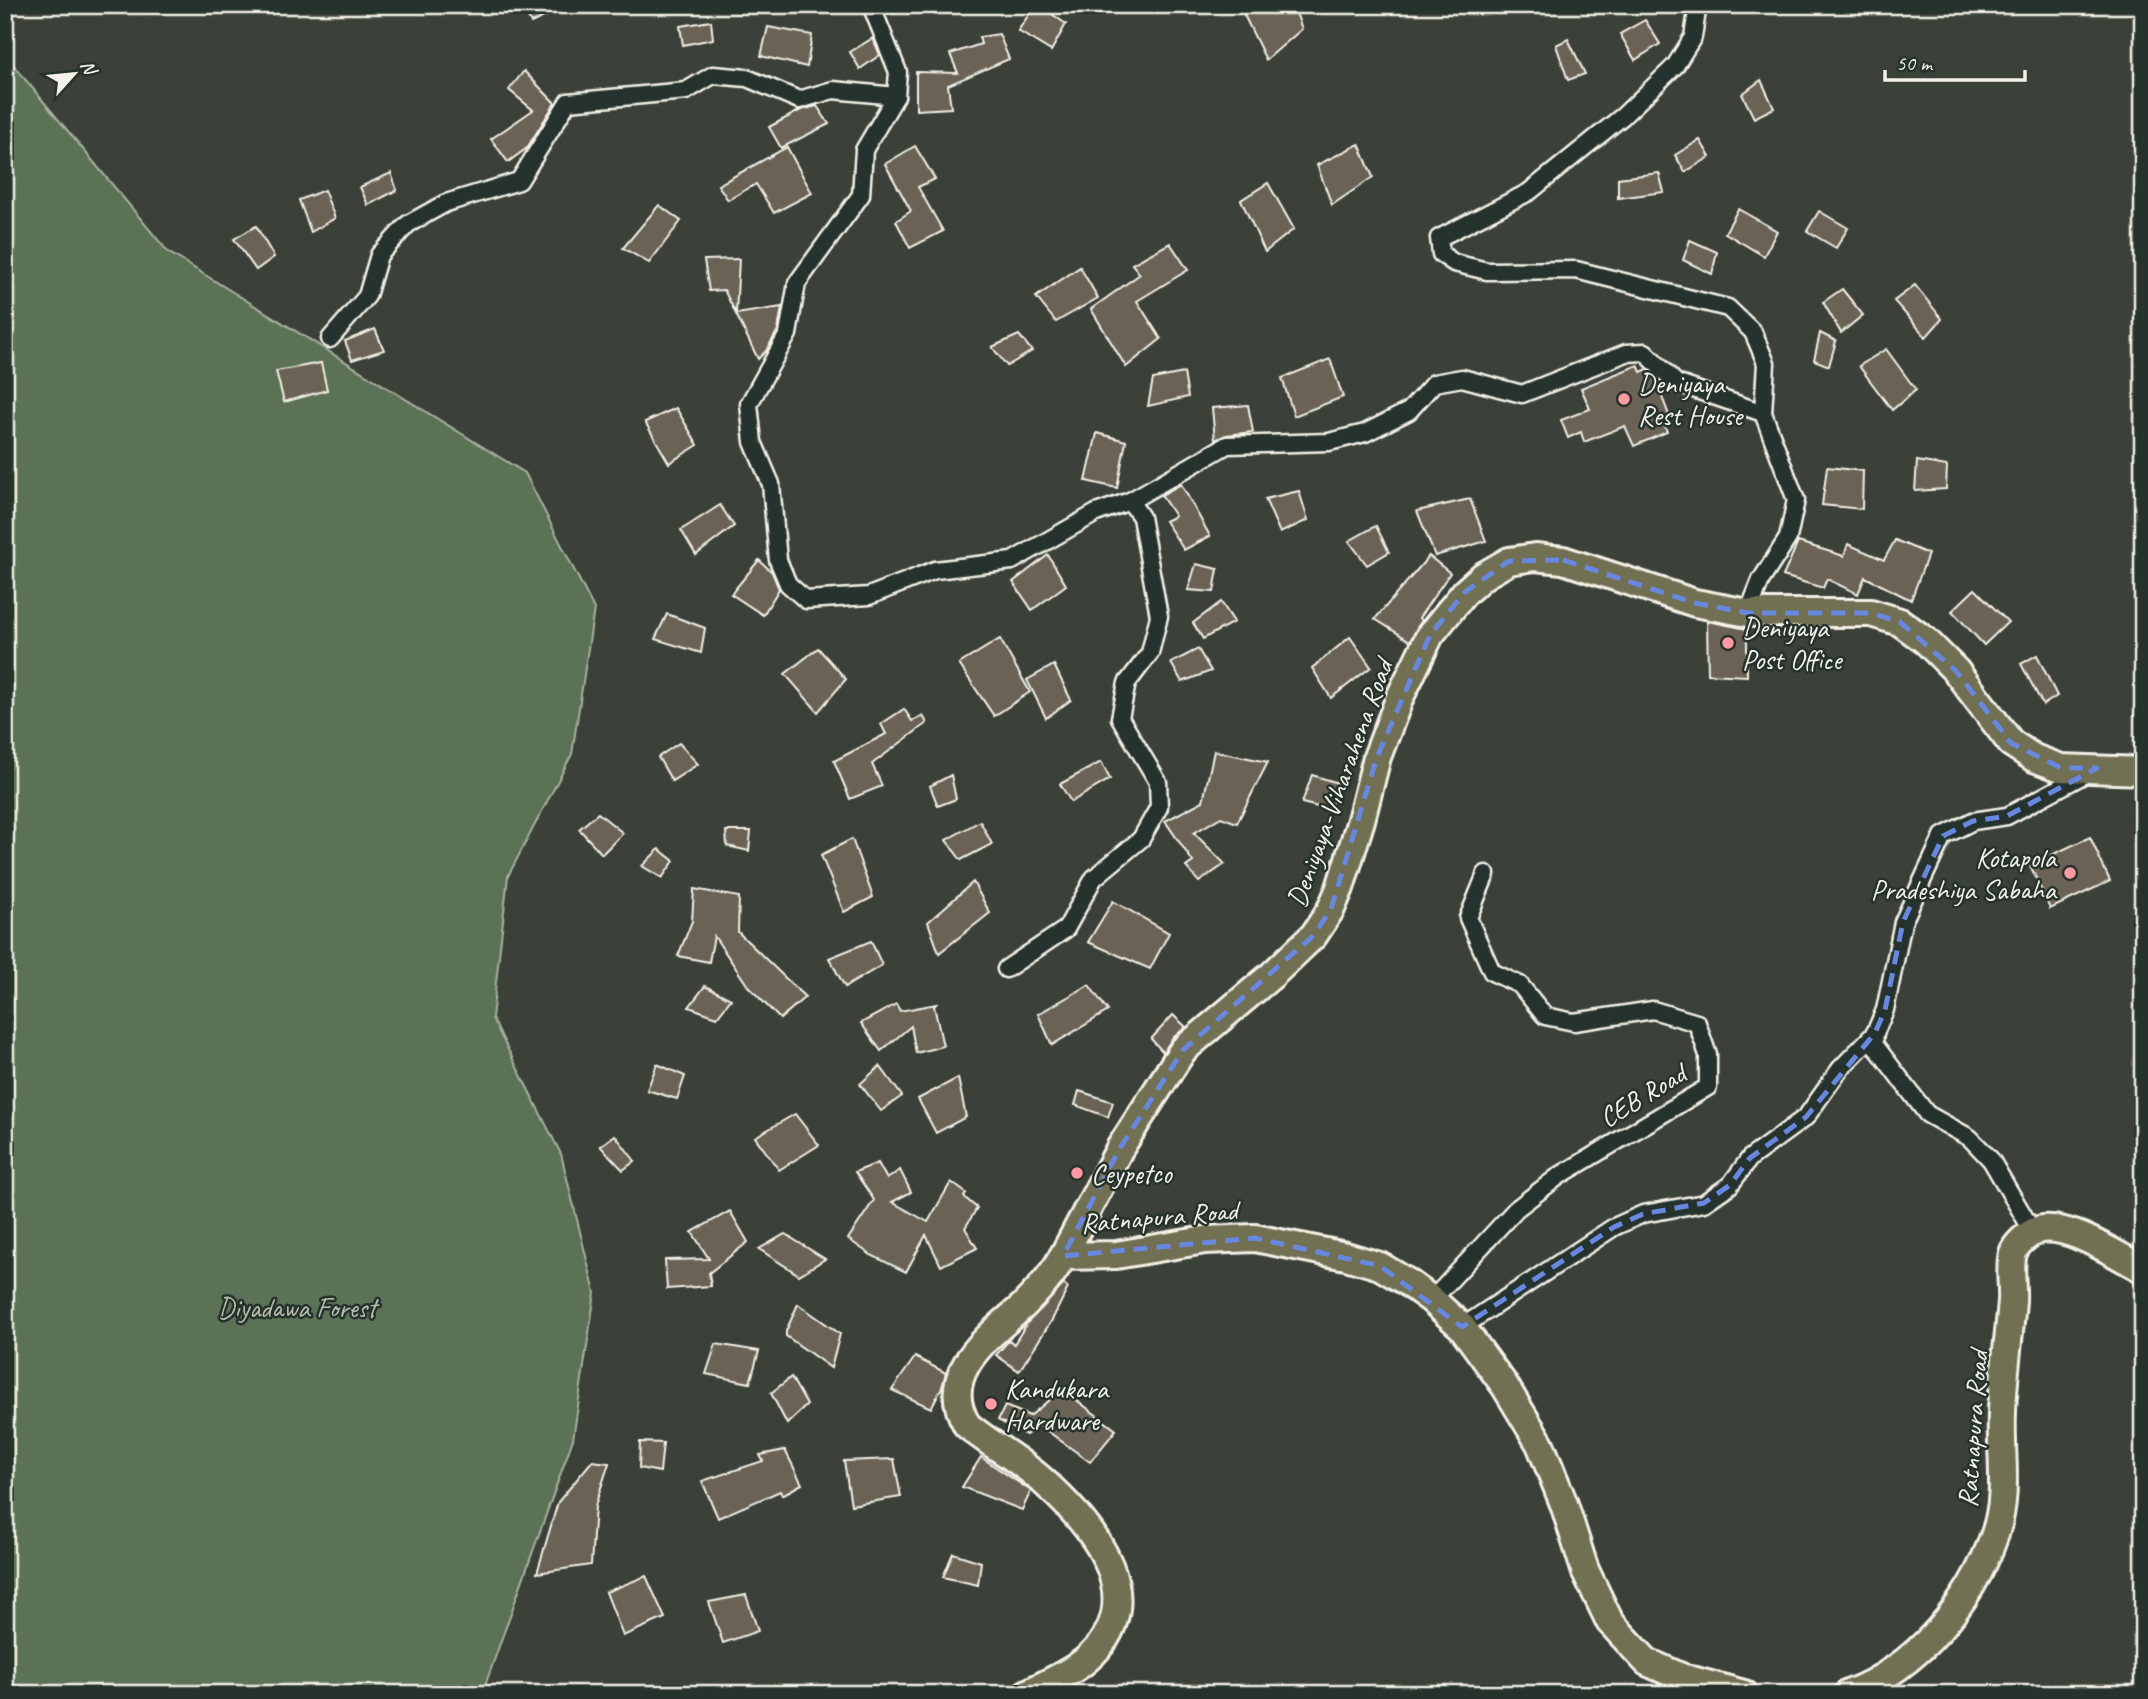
<svg xmlns="http://www.w3.org/2000/svg" width="2148" height="1699" viewBox="0 0 2148 1699" font-family="Caveat,sans-serif">
  <style>
    .green { fill: #5b7256; stroke: #a8b29f; stroke-width: 2 }
    .building { fill: #6b6255; stroke: #f4f1e8; stroke-width: 2 }
    .lines { fill: none; stroke-linecap: round; stroke-linejoin: round }
    .minor-casing { stroke: #f4f1e8; stroke-width: 21 }
    .primary-casing { stroke: #f4f1e8; stroke-width: 32 }
    .trunk-casing { stroke: #f4f1e8; stroke-width: 32 }
    .minor { stroke: #26332d; stroke-width: 16 }
    .primary { stroke: #716f52; stroke-width: 26 }
    .trunk { stroke: #716f52; stroke-width: 26 }
    .marked { fill: none; stroke: #6887de; stroke-width: 5; stroke-dasharray: 14 9; stroke-linejoin: round }
    .poi-dot { fill: #ff9aa2; stroke: #26332d; stroke-width: 2.5 }
    .labels { text-anchor: middle; stroke-width: 5; stroke-linejoin: round; paint-order: stroke }
    .poi-label { font-size: 28px; fill: #f4f1e8; stroke: #26332d; text-anchor: start }
    .street-label { font-size: 28px; fill: #f4f1e8; stroke: #26332d }
    .park-label { font-size: 28px; fill: #b7beae; stroke: #26332d }
  </style>
  <rect width="100%" height="100%" fill="#3b4139"/>
  <filter id="ink" filterUnits="userSpaceOnUse"><feTurbulence type="fractalNoise" baseFrequency=".0143" numOctaves="2"/><feDisplacementMap in="SourceGraphic" scale="14" xChannelSelector="R" yChannelSelector="G"/><feConvolveMatrix kernelMatrix="1 2 1 2 8 2 1 2 1" color-interpolation-filters="sRGB"/></filter>
  <g filter="url(#ink)">
    <polygon class="green" points="5,55 168,252 525,473 594,609 572,754 508,876 492,1018 561,1154 595,1293 573,1439 482,1694 5,1694"/>
    <g class="building">
      <polygon points="534,5 570,5 531,23 523,9"/>
      <polygon points="1035,5 1039,5 1066,24 1051,51 1018,31"/>
      <polygon points="1257,5 1293,5 1302,29 1266,60 1244,15"/>
      <polygon points="1645,20 1660,44 1635,60 1620,34"/>
      <polygon points="711,21 713,39 683,45 680,26"/>
      <polygon points="768,27 812,35 807,67 761,56"/>
      <polygon points="999,34 1009,59 948,85 951,108 916,110 916,72 958,73 950,54 981,44 979,37"/>
      <polygon points="873,38 880,55 860,69 850,52"/>
      <polygon points="1568,39 1585,74 1568,80 1556,45"/>
      <polygon points="524,71 555,103 527,148 508,162 491,139 533,110 509,90"/>
      <polygon points="1761,80 1774,108 1754,118 1742,94"/>
      <polygon points="817,106 829,124 781,148 769,127 801,110"/>
      <polygon points="1700,140 1710,157 1685,172 1675,155"/>
      <polygon points="1359,144 1373,177 1332,205 1317,165"/>
      <polygon points="915,146 935,179 918,187 943,231 910,248 896,221 911,211 885,164"/>
      <polygon points="787,147 812,193 774,213 756,184 728,200 718,185"/>
      <polygon points="391,173 397,190 368,205 360,187"/>
      <polygon points="1659,173 1664,192 1618,198 1618,178"/>
      <polygon points="1268,183 1294,229 1265,252 1241,200"/>
      <polygon points="324,190 335,218 311,232 299,200"/>
      <polygon points="659,205 681,221 649,263 623,248"/>
      <polygon points="1738,209 1777,231 1764,256 1725,233"/>
      <polygon points="1819,211 1848,228 1836,248 1807,231"/>
      <polygon points="256,226 274,257 256,270 234,239"/>
      <polygon points="1690,240 1717,252 1712,274 1683,260"/>
      <polygon points="1170,243 1188,270 1137,301 1161,339 1126,367 1091,309 1140,274 1132,264"/>
      <polygon points="739,259 736,314 724,290 709,291 704,260"/>
      <polygon points="1080,267 1098,298 1056,322 1036,297"/>
      <polygon points="1915,285 1942,319 1926,337 1894,301"/>
      <polygon points="1842,289 1863,315 1841,333 1823,302"/>
      <polygon points="782,307 778,330 766,351 758,359 736,314"/>
      <polygon points="375,329 384,350 352,360 345,341"/>
      <polygon points="1820,333 1836,341 1829,366 1814,360"/>
      <polygon points="1019,335 1032,351 1007,366 992,347"/>
      <polygon points="1886,349 1916,390 1892,410 1859,366"/>
      <polygon points="1330,359 1343,397 1294,416 1282,378"/>
      <polygon points="321,363 327,390 284,402 276,371"/>
      <polygon points="1638,365 1641,372 1648,369 1653,374 1669,415 1662,418 1667,432 1634,446 1625,426 1584,442 1581,432 1568,438 1561,420 1590,409 1581,388"/>
      <polygon points="1184,373 1188,397 1148,406 1153,379"/>
      <polygon points="1248,405 1253,432 1226,435 1215,440 1212,408"/>
      <polygon points="676,408 698,445 669,463 645,422"/>
      <polygon points="1097,433 1126,441 1117,488 1086,481"/>
      <polygon points="1917,461 1947,466 1946,489 1915,491"/>
      <polygon points="1827,467 1863,471 1862,509 1822,505"/>
      <polygon points="1181,484 1210,536 1184,550 1165,521 1175,516 1161,495"/>
      <polygon points="1299,491 1308,520 1280,533 1265,499"/>
      <polygon points="1470,499 1486,541 1435,556 1417,511"/>
      <polygon points="720,505 734,526 696,555 681,530"/>
      <polygon points="1376,526 1389,552 1367,565 1349,541"/>
      <polygon points="1895,540 1928,554 1911,600 1865,577 1858,594 1827,579 1823,588 1783,576 1798,542 1844,556 1848,544 1884,560"/>
      <polygon points="1048,555 1066,585 1032,610 1013,582"/>
      <polygon points="1429,556 1450,573 1419,618 1422,620 1410,641 1375,619"/>
      <polygon points="759,560 772,572 779,589 763,615 731,594"/>
      <polygon points="1196,564 1218,569 1214,592 1188,590"/>
      <polygon points="1975,589 2008,622 1984,645 1952,611"/>
      <polygon points="1221,602 1234,622 1203,639 1193,623"/>
      <polygon points="667,614 705,628 701,653 655,639"/>
      <polygon points="1707,621 1747,629 1747,676 1708,674"/>
      <polygon points="1350,637 1371,667 1331,698 1312,668"/>
      <polygon points="1000,639 1030,692 994,716 959,664"/>
      <polygon points="818,648 846,679 818,712 785,674"/>
      <polygon points="1198,649 1211,671 1182,682 1171,663"/>
      <polygon points="2037,655 2057,696 2043,705 2021,664"/>
      <polygon points="1054,665 1071,700 1046,718 1027,680"/>
      <polygon points="904,709 912,721 923,716 927,723 872,764 882,786 850,799 834,761 886,734 881,724"/>
      <polygon points="679,743 698,764 672,781 658,757"/>
      <polygon points="1214,751 1268,762 1237,823 1221,817 1194,833 1225,864 1199,882 1186,867 1193,862 1165,821 1203,801"/>
      <polygon points="1101,762 1110,779 1071,802 1060,784"/>
      <polygon points="951,775 956,799 938,806 930,786"/>
      <polygon points="1312,775 1338,783 1330,810 1302,803"/>
      <polygon points="598,813 623,833 602,854 579,829"/>
      <polygon points="980,821 992,844 961,860 946,840"/>
      <polygon points="726,831 751,831 749,851 727,846"/>
      <polygon points="2090,837 2110,881 2050,909 2030,865"/>
      <polygon points="852,839 873,897 844,912 821,855"/>
      <polygon points="659,849 674,861 662,878 642,866"/>
      <polygon points="973,882 990,913 939,953 928,922"/>
      <polygon points="694,889 739,897 738,932 805,997 780,1019 748,986 714,936 709,962 678,956 692,921"/>
      <polygon points="1113,901 1169,933 1150,969 1088,942"/>
      <polygon points="871,941 882,965 845,987 829,958"/>
      <polygon points="1089,985 1108,1011 1052,1045 1038,1014"/>
      <polygon points="705,986 731,999 717,1017 689,1007"/>
      <polygon points="896,1004 900,1011 936,1004 934,1006 943,1046 916,1053 911,1026 881,1051 861,1023"/>
      <polygon points="1173,1015 1186,1027 1173,1038 1163,1052 1151,1039"/>
      <polygon points="657,1064 685,1076 677,1099 647,1090"/>
      <polygon points="880,1066 902,1096 881,1111 860,1084"/>
      <polygon points="958,1078 966,1117 936,1133 918,1099"/>
      <polygon points="1079,1091 1113,1102 1108,1117 1075,1105"/>
      <polygon points="795,1114 819,1145 779,1170 755,1137"/>
      <polygon points="615,1135 635,1161 623,1170 600,1146"/>
      <polygon points="878,1163 887,1179 900,1170 911,1192 892,1202 928,1222 951,1182 966,1193 964,1197 977,1208 965,1228 977,1248 941,1266 926,1235 906,1272 871,1255 848,1239 874,1200 855,1172"/>
      <polygon points="730,1211 748,1242 709,1273 711,1286 667,1289 665,1260 709,1259 692,1232"/>
      <polygon points="785,1234 825,1259 799,1275 759,1249"/>
      <polygon points="1064,1284 1068,1288 1052,1320 1019,1371 996,1355 1009,1340 1014,1344 1027,1323"/>
      <polygon points="798,1304 840,1334 831,1368 786,1336 786,1331"/>
      <polygon points="716,1344 759,1351 750,1383 706,1374"/>
      <polygon points="915,1357 946,1373 942,1387 931,1408 892,1390"/>
      <polygon points="791,1377 807,1405 787,1424 771,1393"/>
      <polygon points="1062,1389 1116,1430 1090,1462 1039,1425 1026,1435 998,1420 1005,1406 1030,1416"/>
      <polygon points="640,1442 663,1443 660,1472 639,1468"/>
      <polygon points="785,1450 802,1484 782,1495 780,1491 718,1518 702,1481 763,1461 760,1455"/>
      <polygon points="981,1457 1031,1491 1022,1510 962,1487"/>
      <polygon points="894,1459 901,1497 851,1505 844,1461"/>
      <polygon points="592,1461 609,1463 595,1506 591,1565 537,1573 558,1502"/>
      <polygon points="953,1553 981,1562 978,1585 943,1577"/>
      <polygon points="646,1576 665,1618 623,1636 606,1592"/>
      <polygon points="746,1595 758,1631 723,1643 709,1602"/>
    </g>
    <g class="lines">
      <g class="minor-casing">
        <g id="minor">
          <polyline points="871,5 898,72 896,96 864,150 861,195 797,283 788,334 749,404 753,442 771,484 778,560 788,584 806,600 869,596 935,570 1012,561 1096,513 1130,501 1227,445 1329,442 1365,433 1409,411 1434,383 1462,378 1522,394 1626,353 1645,352 1676,383 1763,413"/>
          <polyline points="1698,5 1693,37 1675,66 1623,116 1529,192 1439,238 1441,254 1454,263 1487,271 1576,270 1728,308 1753,332 1766,363 1763,413 1796,500 1788,538 1761,580 1748,613"/>
          <polyline points="330,339 367,296 379,255 408,224 446,203 519,181 568,102 686,91 713,75 747,78 799,100 833,90 896,96"/>
          <polyline points="1006,969 1066,929 1094,878 1141,839 1159,807 1158,782 1120,718 1127,683 1150,653 1159,616 1141,517 1130,501"/>
          <polyline points="2033,1232 1991,1160 1970,1138 1927,1114 1874,1044 1875,1033 1885,1010 1903,922 1943,836 1973,821 2007,816 2091,771"/>
          <polyline points="1432,1300 1516,1209 1559,1176 1708,1087 1708,1055 1697,1023 1653,1010 1574,1022 1545,1016 1520,985 1492,972 1468,918 1486,874"/>
          <polyline points="1462,1327 1614,1227 1643,1214 1704,1203 1730,1185 1750,1158 1806,1117 1840,1069 1875,1033"/>
        </g>
      </g>
      <g class="primary-casing">
        <polyline id="primary" points="1063,1256 1120,1148 1183,1050 1272,975 1314,935 1331,909 1340,888 1361,820 1377,757 1400,697 1430,635 1465,592 1483,576 1509,561 1535,557 1563,560 1695,603 1748,613 1871,613 1900,622 1926,641 1956,671 2011,743 2034,758 2061,768 2143,771"/>
      </g>
      <g class="trunk-casing">
        <g id="trunk">
          <path d="M 1026,1694 C 1046,1683 1070,1674 1087,1659 C 1153,1601 1095,1528 1045,1483 C 1022,1461 992,1446 967,1425 C 936,1373 989,1337 1023,1306 C 1039,1290 1053,1275 1063,1256 L 1116,1255 L 1205,1240 L 1255,1238 L 1346,1256 L 1380,1266 L 1407,1282 L 1432,1300 L 1462,1327 L 1505,1386 L 1540,1444 L 1564,1504 L 1585,1570 L 1610,1622 L 1647,1662 L 1681,1677 L 1744,1694"/>
          <path d="M 1848,1694 C 1917,1668 1971,1603 1995,1534 C 2009,1493 2000,1455 2002,1413 C 2003,1376 2009,1338 2012,1301 C 2013,1287 2009,1267 2013,1253 C 2016,1244 2027,1235 2035,1231 C 2064,1219 2117,1256 2143,1269"/>
        </g>
      </g>
      <use href="#minor" class="minor"/>
      <use href="#primary" class="primary"/>
      <use href="#trunk" class="trunk"/>
    </g>
  </g>
  <path class="marked" d="M 1563,560 L 1695,603 L 1748,613 L 1871,613 L 1900,622 L 1956,671 L 2011,743 L 2061,768 L 2097,768 L 2007,816 L 1973,821 L 1943,836 L 1903,922 L 1885,1010 L 1875,1033 L 1806,1117 L 1750,1158 L 1730,1185 L 1704,1203 L 1643,1214 L 1614,1227 L 1462,1327 L 1380,1266 L 1255,1238 L 1063,1256 L 1120,1148 L 1183,1050 L 1314,935 L 1331,909 L 1377,757 L 1430,635 L 1465,592 L 1509,561 Z"/>
  <g class="poi-dot">
    <circle cx="1624" cy="399" r="7"/>
    <circle cx="1728" cy="643" r="7"/>
    <circle cx="2070" cy="873" r="7"/>
    <circle cx="1077" cy="1173" r="7"/>
    <circle cx="991" cy="1404" r="7"/>
  </g>
  <g class="labels">
    <g class="poi-label">
      <text x="1638" y="393">Deniyaya<tspan x="1638" dy="32">Rest House</tspan></text>
      <text x="1742" y="637">Deniyaya<tspan x="1742" dy="32">Post Office</tspan></text>
      <text x="2056" y="867" text-anchor="end">Kotapola<tspan x="2056" dy="32">Pradeshiya Sabaha</tspan></text>
      <text x="1091" y="1183">Ceypetco</text>
      <text x="1005" y="1398">Kandukara<tspan x="1005" dy="32">Hardware</tspan></text>
    </g>
    <g class="street-label">
      <text transform="translate(1339 783) rotate(-70)" y="10">Deniyaya-Viharahena Road</text>
      <text transform="translate(1642 1095) rotate(-31)" y="10">CEB Road</text>
      <text transform="translate(1159 1216) rotate(-5)" y="10">Ratnapura Road</text>
      <text transform="translate(1972 1429) rotate(-86)" y="10">Ratnapura Road</text>
    </g>
    <g class="park-label">
      <text x="297" y="1317">Diyadawa Forest</text>
    </g>
  </g>
  <rect width="2148" height="1699" fill="none" stroke="#26332d" stroke-width="28"/>
  <rect x="14" y="14" width="2120" height="1671" fill="none" stroke="#f4f1e8" stroke-width="2.5" filter="url(#ink)"/>
  <g transform="translate(74 74) rotate(63)" stroke="#26332d" stroke-width="5" paint-order="stroke">
  <path d="M0-5L12 26L0 18L-12 26Z" fill="#f4f1e8"/>
  <text y="-10" font-size="19" font-weight="bold" text-anchor="middle" fill="#f4f1e8">N</text>
  </g>
  <path d="M1885 70v10h140v-10" fill="none" stroke="#f4f1e8" stroke-width="3.5"/>
  <text x="1896" y="70" font-size="21" fill="#f4f1e8" stroke="#26332d" stroke-width="5" paint-order="stroke">50 m</text>
</svg>
